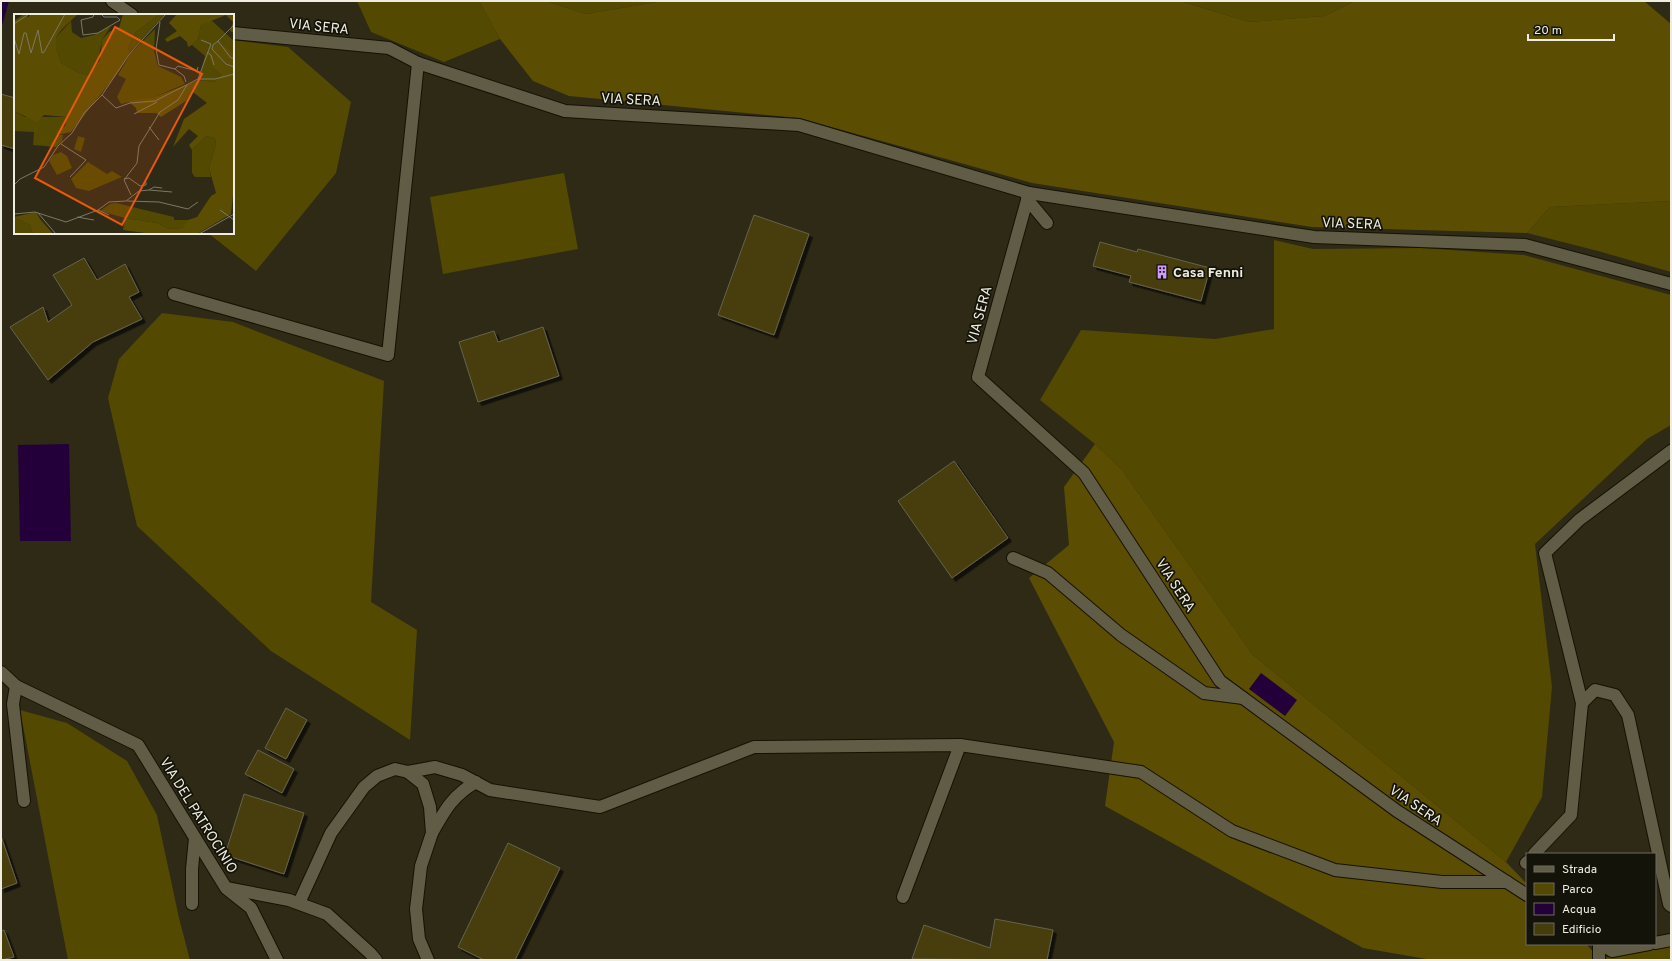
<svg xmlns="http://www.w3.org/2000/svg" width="1672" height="961" viewBox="0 0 1672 961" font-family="Overpass,sans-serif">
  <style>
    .green { fill: #544901 }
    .forest { fill: #5b4e02 }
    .water { fill: #24003a }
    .building { fill: #463d0d; stroke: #67634c; filter: url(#shadow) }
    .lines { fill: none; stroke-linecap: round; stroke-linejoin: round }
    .minor-casing { stroke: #161202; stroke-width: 14 }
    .minor { stroke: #605c46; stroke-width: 12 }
    .labels { text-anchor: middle; stroke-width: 3.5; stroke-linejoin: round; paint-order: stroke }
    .street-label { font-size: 14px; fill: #efede0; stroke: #14130a }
    .poi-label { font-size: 14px; font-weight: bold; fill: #efede0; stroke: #14130a; text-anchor: start }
    .inset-road { fill: none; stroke: #7b7867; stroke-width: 1 }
    .view { fill: #e8590c; fill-opacity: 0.15; stroke: #e8590c; stroke-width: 2 }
    .inset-edge { fill: none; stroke: #efede0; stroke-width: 2 }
  </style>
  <defs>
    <filter id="shadow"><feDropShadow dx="3.5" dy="3.5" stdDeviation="0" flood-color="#0009"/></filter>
  </defs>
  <rect width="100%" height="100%" fill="#2e2a16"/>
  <g class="green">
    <polygon points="357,1 479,1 500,39 444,62 371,32"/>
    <polygon points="546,1 663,1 586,14"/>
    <polygon points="1180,1 1355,1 1324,16 1249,22"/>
    <polygon points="233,40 288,47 351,102 336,173 256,271 208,233 233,233"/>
    <polygon points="564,173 578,249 443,274 430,197"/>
    <polygon points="1671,201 1671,272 1598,251 1527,233 1550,207"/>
    <polygon points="1274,240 1313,249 1422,248 1524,255 1671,295 1671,425 1647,439 1535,544 1552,687 1542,797 1506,862 1253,655 1122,470 1095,444 1040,400 1081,330 1215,339 1274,329"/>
    <polygon points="162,313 233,322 384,381 371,602 417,630 410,740 271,651 137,526 108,398 119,359"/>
    <polygon points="20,710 67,723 127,761 157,815 179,918 190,960 68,960"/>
    <polygon points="1671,942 1671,960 1601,960 1600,959"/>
  </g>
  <g class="forest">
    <polygon points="479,1 546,1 586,14 663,1 1180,1 1249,22 1324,16 1355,1 1644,1 1671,24 1671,201 1550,207 1527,233 1312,227 1032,183 799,118 569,96 533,81 500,39"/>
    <polygon points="1095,444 1122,470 1253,655 1506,862 1527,884 1527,944 1586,944 1601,960 1432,960 1363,948 1105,806 1114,742 1029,578 1069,545 1064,487"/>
  </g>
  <g class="water">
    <polygon points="1,1 9,1 1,29"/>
    <polygon points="69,444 71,541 20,541 18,445"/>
    <polygon points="1261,673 1297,700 1285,716 1249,689"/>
  </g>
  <g class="building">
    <polygon points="1,94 15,98 15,149 1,145"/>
    <polygon points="754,215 809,234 774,335 718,315"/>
    <polygon points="1100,242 1137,252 1138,249 1210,268 1201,301 1129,282 1131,276 1093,266"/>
    <polygon points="84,258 97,280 125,264 139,292 129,297 142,319 93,342 48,380 10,327 43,307 48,322 72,305 53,275"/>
    <polygon points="543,327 559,376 478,402 459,342 494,331 498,342"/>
    <polygon points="954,461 1008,538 952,578 898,501"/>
    <polygon points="286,708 307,720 286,759 265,748"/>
    <polygon points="258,750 294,769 282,793 245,774"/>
    <polygon points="244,794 304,813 284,874 225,855"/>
    <polygon points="1,836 17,883 1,889"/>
    <polygon points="508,843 560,868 515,960 484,960 458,947"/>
    <polygon points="995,919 1053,930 1047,960 912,959 924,925 990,948"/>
    <polygon points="4,930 14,957 1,960 1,931"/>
  </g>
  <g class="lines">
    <g class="minor-casing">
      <g id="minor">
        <polyline points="112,1 132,15"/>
        <polyline points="233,33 389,48 418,63 565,111 799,125 1029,193 1314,237 1525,245 1671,284"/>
        <polyline points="1029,193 978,377 1084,473 1220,681 1397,811 1527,895"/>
        <polyline points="1027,199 1047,223"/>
        <polyline points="174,294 388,355 418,63"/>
        <polyline points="1013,558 1048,573 1121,635 1204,693 1243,698"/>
        <polyline points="1,672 16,686 138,745 226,888 289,900 327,914 370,953 376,960"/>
        <polyline points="16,686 13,704 24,801"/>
        <polyline points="1582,703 1595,690 1615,695 1628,715 1669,904 1671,906"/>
        <polyline points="408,772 423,784 430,807 432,833 421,866 416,909 419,939 428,960"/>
        <path d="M 432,833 C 445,810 452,796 476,782"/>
        <polyline points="1534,854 1571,815 1582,703 1545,553 1579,520 1671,451"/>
        <polyline points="1526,863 1527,862"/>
        <polyline points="227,889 251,908 277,960"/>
        <polyline points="903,897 960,745"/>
        <polyline points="299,903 331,833 364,787 377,776 395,769 408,772 435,767 462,775 490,790 600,807 754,747 960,745 1141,772 1232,831 1335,870 1442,882 1507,882"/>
        <polyline points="192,904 192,869 195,838"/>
        <polyline points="1655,943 1671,940"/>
        <polyline points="1599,944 1599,960"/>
        <polyline points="1601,944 1612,951 1649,944"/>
      </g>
    </g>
    <use href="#minor" class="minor"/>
  </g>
  <defs>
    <g id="building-bare" transform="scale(1.08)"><path d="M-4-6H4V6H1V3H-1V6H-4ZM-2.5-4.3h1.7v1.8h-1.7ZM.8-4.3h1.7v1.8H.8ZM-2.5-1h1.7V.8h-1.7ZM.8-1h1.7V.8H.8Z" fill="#d29cfd" stroke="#14130a" stroke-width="2.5" paint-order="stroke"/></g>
  </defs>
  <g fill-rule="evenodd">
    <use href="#building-bare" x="1162" y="272"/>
  </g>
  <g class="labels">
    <g class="street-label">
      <text transform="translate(319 26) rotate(6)" y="5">VIA SERA</text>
      <text transform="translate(631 99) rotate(3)" y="5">VIA SERA</text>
      <text transform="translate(1352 223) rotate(2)" y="5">VIA SERA</text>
      <text transform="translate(979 315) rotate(-75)" y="5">VIA SERA</text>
      <text transform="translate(1176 585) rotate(57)" y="5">VIA SERA</text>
      <text transform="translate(1416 805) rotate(34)" y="5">VIA SERA</text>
      <text transform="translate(199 815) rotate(58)" y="5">VIA DEL PATROCINIO</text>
    </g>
    <g class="poi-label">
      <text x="1173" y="277">Casa Fenni</text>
    </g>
  </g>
  <g transform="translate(14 14)">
    <rect width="220" height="220" fill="#2e2a16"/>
    <path d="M 146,0 L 151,0 L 116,38 L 114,34 L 122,18 ZM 196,5 L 220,27 L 220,40 L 199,54 L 207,61 L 200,68 L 185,66 L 191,42 L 178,31 L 184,25 L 187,11 ZM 57,7 L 58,18 L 67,24 L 80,21 L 97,12 L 88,26 L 83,53 L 75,61 L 65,59 L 47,49 L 42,33 L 42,23 ZM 141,15 L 140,37 L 144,52 L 167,63 L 171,70 L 140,83 L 107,90 L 103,83 L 112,65 L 104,61 L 117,39 ZM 0,97 L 11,103 L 54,103 L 43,121 L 49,121 L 48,127 L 42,133 L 19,131 L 20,118 L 0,117 ZM 64,122 L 71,124 L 67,138 L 60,135 ZM 192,122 L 201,124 L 202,130 L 195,154 L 197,163 L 181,163 L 178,159 L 178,136 ZM 47,138 L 53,142 L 58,154 L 43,161 L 35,147 L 39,141 ZM 74,148 L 93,160 L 98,157 L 108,163 L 75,177 L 62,174 L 57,165 ZM 102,189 L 160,203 L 160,206 L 174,206 L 173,210 L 169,214 L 155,215 L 143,209 L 111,204 L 86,197 L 96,190 ZM 0,203 L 16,211 L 19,220 L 0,220 Z" fill="#544901"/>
    <path d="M 10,0 L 14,3 L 17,0 L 64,0 L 48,15 L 42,23 L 42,33 L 47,49 L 65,59 L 75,61 L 86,46 L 88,26 L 95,18 L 105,14 L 109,0 L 146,0 L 122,18 L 114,34 L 116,38 L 105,57 L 57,118 L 43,121 L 43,117 L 51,112 L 53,103 L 30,101 L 23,108 L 0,97 L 0,7 ZM 163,0 L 220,0 L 220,19 L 216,17 L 219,8 L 212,1 L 187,11 L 184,25 L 178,31 L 174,33 L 173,28 L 166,22 L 153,28 L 151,25 L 163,17 L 155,9 ZM 204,27 L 220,40 L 220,172 L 217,200 L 183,220 L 139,220 L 109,216 L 111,204 L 143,209 L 155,215 L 169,214 L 174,206 L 183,203 L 197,182 L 202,179 L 195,154 L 202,130 L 201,124 L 192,122 L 178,136 L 175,131 L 184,122 L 175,115 L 159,133 L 170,105 L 193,89 L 179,78 L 172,87 L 147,103 L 142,99 L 123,99 L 122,94 L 114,87 L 140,83 L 185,66 L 200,68 L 207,61 L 199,54 L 194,38 ZM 22,198 L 26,205 L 39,220 L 19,220 L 16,211 L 0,203 Z" fill="#5b4e02"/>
    <path class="inset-road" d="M 80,0 L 79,3 L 67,6 L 69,21 L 84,19 L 106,6 L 103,3 L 90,3 L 87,0M 146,8 L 142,35 L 145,51 L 161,55 L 170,62 L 172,68M 0,10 L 15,0M 0,24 L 5,40 L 10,19 L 12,19 L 17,39 L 24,16 L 28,39 L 30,38 L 51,0M 204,27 L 220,11M 193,38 L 197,41 L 200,51M 220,44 L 217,44 L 204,27 L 199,31 L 198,35 L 212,50 L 220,53M 161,55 L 164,52 L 183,57 L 184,53M 184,65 L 197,30 L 187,26M 88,81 L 102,94 L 116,89 L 141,87 L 184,65 L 201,65 L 220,60M 120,100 L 143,88M 135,113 L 145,126M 47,130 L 72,146 L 56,163M 110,165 L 115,164 L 126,172 L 132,171 L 132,168M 0,171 L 6,165 L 30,153 L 44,132 L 58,119 L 71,98 L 88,81 L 117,38 L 152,0M 135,176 L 158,178M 117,181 L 110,166 L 123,149 L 125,132 L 146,98 L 164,86 L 173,71M 113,187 L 145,188 L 174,195 L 184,188M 84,196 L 95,201M 206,196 L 220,206M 24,199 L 42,220M 0,200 L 21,198 L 52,208 L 84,196 L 95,188 L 112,187 L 125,177 L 135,176 L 140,173 L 148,174M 63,203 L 80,206M 185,220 L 220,200"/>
    <path class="view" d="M 101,13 L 188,60 L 108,211 L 21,164 Z"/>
    <rect width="220" height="220" class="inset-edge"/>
  </g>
  <rect width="1672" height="961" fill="none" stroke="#efede0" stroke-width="4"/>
  <rect x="1526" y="853" width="130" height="92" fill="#14130a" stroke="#6c6a60"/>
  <rect x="1534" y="866" width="20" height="6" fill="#605c46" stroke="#6c6a60"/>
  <text x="1562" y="873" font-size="12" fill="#efede0">Strada</text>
  <rect x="1534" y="883" width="20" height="12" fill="#544901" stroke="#6c6a60"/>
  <text x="1562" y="893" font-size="12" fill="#efede0">Parco</text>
  <rect x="1534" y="903" width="20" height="12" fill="#24003a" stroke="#6c6a60"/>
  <text x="1562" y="913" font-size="12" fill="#efede0">Acqua</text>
  <rect x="1534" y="923" width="20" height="12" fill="#463d0d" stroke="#6c6a60"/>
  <text x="1562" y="933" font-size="12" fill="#efede0">Edificio</text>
  <path d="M1528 34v6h86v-6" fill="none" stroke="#efede0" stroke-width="2"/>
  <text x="1534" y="34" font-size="12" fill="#efede0" stroke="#14130a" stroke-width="3" paint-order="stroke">20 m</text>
</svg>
